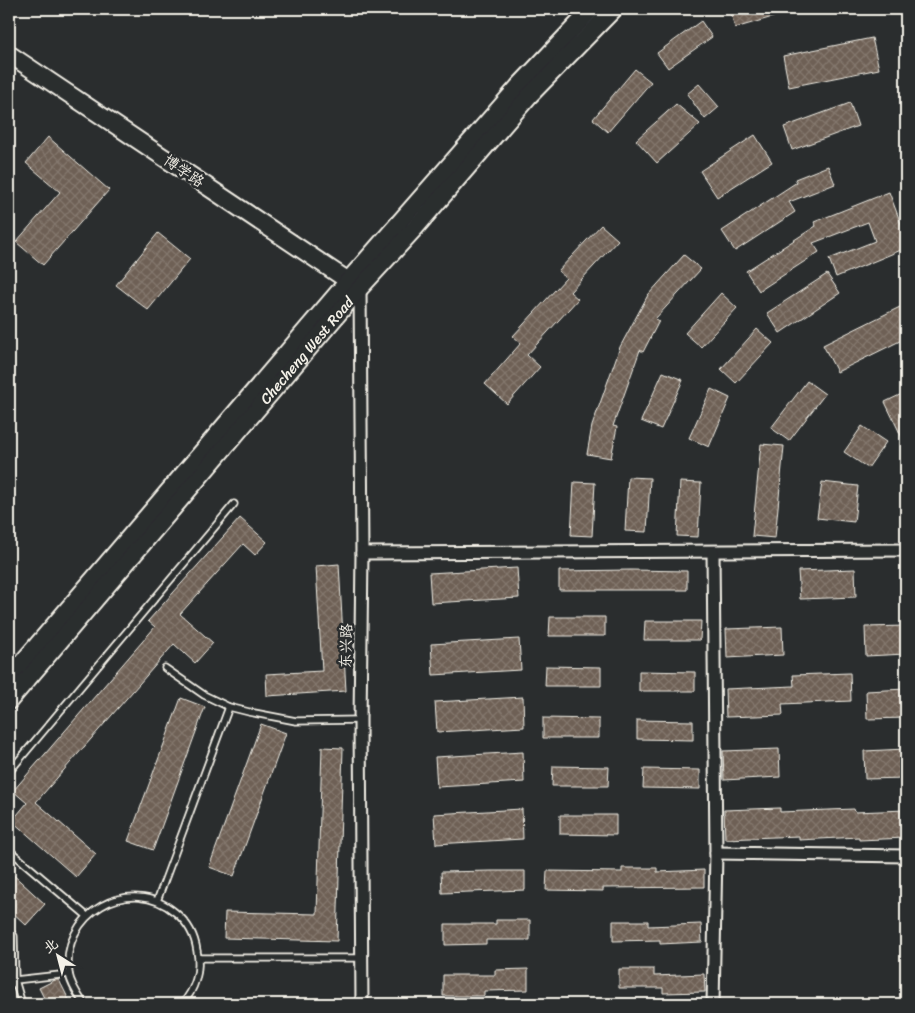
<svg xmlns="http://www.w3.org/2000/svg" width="915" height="1013" viewBox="0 0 915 1013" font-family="Sriracha,'LXGW WenKai TC',sans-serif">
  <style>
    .building { fill: url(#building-cross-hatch); stroke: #f4f1e8 }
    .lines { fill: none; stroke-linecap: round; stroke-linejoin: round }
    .lane-casing { stroke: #f4f1e8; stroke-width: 9 }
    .street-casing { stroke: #f4f1e8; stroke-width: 15 }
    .secondary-casing { stroke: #f4f1e8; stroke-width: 20 }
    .lane { stroke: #2a2d2e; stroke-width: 5.5 }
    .street { stroke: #2a2d2e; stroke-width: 11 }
    .secondary { stroke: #2a2d2e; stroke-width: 16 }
    .labels { text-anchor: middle; stroke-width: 5; stroke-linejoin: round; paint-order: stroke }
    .street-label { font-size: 15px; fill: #f4f1e8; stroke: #2a2d2e }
  </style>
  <defs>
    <pattern id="building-cross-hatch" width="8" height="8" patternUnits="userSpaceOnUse" patternTransform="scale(1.25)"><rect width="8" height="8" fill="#6e6054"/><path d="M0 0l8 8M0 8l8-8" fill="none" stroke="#83776d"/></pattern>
  </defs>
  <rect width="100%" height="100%" fill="#2a2d2e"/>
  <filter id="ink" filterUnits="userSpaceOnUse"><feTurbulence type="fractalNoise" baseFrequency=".02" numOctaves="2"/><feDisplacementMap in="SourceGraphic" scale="10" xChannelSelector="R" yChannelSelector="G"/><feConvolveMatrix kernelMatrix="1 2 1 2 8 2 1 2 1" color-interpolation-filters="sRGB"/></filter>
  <g filter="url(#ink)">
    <g class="building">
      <polygon points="730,9 789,9 790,12 735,28"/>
      <polygon points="701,21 712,37 668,68 657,53"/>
      <polygon points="872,38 879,69 789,87 783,56"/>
      <polygon points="635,69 651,82 608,132 593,119"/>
      <polygon points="699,84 719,107 705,119 687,94"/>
      <polygon points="850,103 858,126 792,150 784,127"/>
      <polygon points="676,104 700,124 657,163 636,140"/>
      <polygon points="755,135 772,162 717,197 700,171"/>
      <polygon points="48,137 109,190 43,265 16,242 60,192 26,163"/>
      <polygon points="828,166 835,184 789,202 795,212 735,251 722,231 797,182 795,179"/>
      <polygon points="889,192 903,229 906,227 906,248 836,277 829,259 875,241 868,222 813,243 819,252 759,291 746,271 816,226 814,222"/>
      <polygon points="601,225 618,240 570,292 578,299 527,355 540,367 507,404 485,384 521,343 513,336 566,278 558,271"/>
      <polygon points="158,233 190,259 148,310 116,285"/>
      <polygon points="684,255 701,269 655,319 659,321 643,352 640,350 613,426 617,427 611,458 587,454 592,426 620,347 648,295"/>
      <polygon points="827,274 840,293 780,333 767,313"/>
      <polygon points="721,293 737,308 701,347 685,333"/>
      <polygon points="906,304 906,338 837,372 823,345"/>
      <polygon points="757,329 773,343 736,383 721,369"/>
      <polygon points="663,372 683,380 661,429 641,421"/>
      <polygon points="807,381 825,394 789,441 771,428"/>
      <polygon points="711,389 730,398 709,447 689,438"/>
      <polygon points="906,392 906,446 885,402"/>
      <polygon points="862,426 886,442 868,468 844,452"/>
      <polygon points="761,444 784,446 775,538 752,536"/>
      <polygon points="628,477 650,478 647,532 625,531"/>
      <polygon points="574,482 595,483 592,536 571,535"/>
      <polygon points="680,482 701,483 698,537 677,536"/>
      <polygon points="822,482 858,486 854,522 817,518"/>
      <polygon points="240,518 267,542 255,555 243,544 180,614 213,643 195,663 174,644 36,802 96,854 76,877 12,821 27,803 13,791 155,627 148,621"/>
      <polygon points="339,564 346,691 267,696 266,674 322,671 316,566"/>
      <polygon points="517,568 519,598 431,603 429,573"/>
      <polygon points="855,569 856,597 800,599 798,571"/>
      <polygon points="631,570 687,571 687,590 559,590 559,571"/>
      <polygon points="550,617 605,617 605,636 549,636"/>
      <polygon points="645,621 701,621 700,640 644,640"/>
      <polygon points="906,626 906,654 866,656 865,627"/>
      <polygon points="782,627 783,655 727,658 726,629"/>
      <polygon points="519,639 521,670 433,675 431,644"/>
      <polygon points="546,666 601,667 601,686 545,686"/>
      <polygon points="639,671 695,672 695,691 639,691"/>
      <polygon points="850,673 851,701 782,704 783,715 726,717 725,689 794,686 793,675"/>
      <polygon points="906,689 906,718 867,719 866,691"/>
      <polygon points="523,697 524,727 437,732 435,702"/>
      <polygon points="181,698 205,707 153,850 128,841"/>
      <polygon points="543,718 599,719 599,738 543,738"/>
      <polygon points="637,720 693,721 693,740 637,739"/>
      <polygon points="261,724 286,733 234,876 209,867"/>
      <polygon points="322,747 343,748 337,941 224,938 225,912 317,914"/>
      <polygon points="779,749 780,777 724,780 723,751"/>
      <polygon points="906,749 906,778 865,779 864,751"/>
      <polygon points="523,752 524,782 437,787 435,757"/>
      <polygon points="553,766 609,767 608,786 552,786"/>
      <polygon points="644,769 700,770 700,789 643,788"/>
      <polygon points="780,808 780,812 854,809 855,812 906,810 906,838 859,840 859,837 799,840 799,836 725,839 724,810"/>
      <polygon points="522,809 523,839 436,844 434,814"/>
      <polygon points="560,815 616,815 616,835 560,834"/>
      <polygon points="622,868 657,868 657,872 704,870 704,887 603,888 603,891 546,890 547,871 622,872"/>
      <polygon points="9,871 45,904 26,925 9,909"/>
      <polygon points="491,871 525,871 525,890 442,893 441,872"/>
      <polygon points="496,920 530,920 530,940 486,940 486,944 445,945 445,924 496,924"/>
      <polygon points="613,921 648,921 648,926 701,924 702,942 660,944 660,940 613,941"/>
      <polygon points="528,969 528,990 484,991 484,996 443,996 443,975 495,975 495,970"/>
      <polygon points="619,969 654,969 654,976 704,974 705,992 663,993 663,988 619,988"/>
      <polygon points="55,980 59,980 71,1004 47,1004 39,988"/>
    </g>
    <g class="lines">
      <g class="lane-casing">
        <g id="lane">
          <polyline points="165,668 204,695 229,707 249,712 296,721 360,720"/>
          <polyline points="9,772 234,504"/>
          <polyline points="9,850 87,916"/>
          <polyline points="157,901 229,707"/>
          <polyline points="9,931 14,936 15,980 22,1004"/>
          <polyline points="199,958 363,958"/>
          <polyline points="9,987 15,980 69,974"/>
          <path d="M 84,1004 C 78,995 71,985 69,974 C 59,914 130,873 176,913 C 188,923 195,936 197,951 C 201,970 195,990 182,1004"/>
        </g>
      </g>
      <g class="street-casing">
        <g id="street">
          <polyline points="360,288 362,553 360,720 362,1004"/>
          <polyline points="362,553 906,550"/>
          <polyline points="716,853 906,856"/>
          <polyline points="713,1004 716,853 713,552"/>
        </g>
      </g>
      <g class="secondary-casing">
        <g id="secondary">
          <polyline points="9,54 356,286"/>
          <polyline points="9,678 348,281 518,87 592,9"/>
          <path id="s1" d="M 9,701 L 360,288 L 416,227 L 529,96 L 614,9"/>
        </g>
      </g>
      <use href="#lane" class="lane"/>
      <use href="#street" class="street"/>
      <use href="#secondary" class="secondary"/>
    </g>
  </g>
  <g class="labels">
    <g class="street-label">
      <text transform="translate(184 171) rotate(34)" y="5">博学路</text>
      <text dy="5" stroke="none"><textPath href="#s1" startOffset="460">Checheng West Road</textPath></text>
      <text transform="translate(346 646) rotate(-89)" y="5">东兴路</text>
    </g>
  </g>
  <rect width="915" height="1013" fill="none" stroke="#2a2d2e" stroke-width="30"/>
  <rect x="15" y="15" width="885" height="983" fill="none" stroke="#f4f1e8" stroke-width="2" filter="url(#ink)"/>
  <g transform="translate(58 956) rotate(324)" stroke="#2a2d2e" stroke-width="4" paint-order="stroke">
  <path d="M0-4L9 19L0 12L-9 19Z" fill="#f4f1e8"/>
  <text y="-8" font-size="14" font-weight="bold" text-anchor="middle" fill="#f4f1e8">北</text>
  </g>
</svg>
